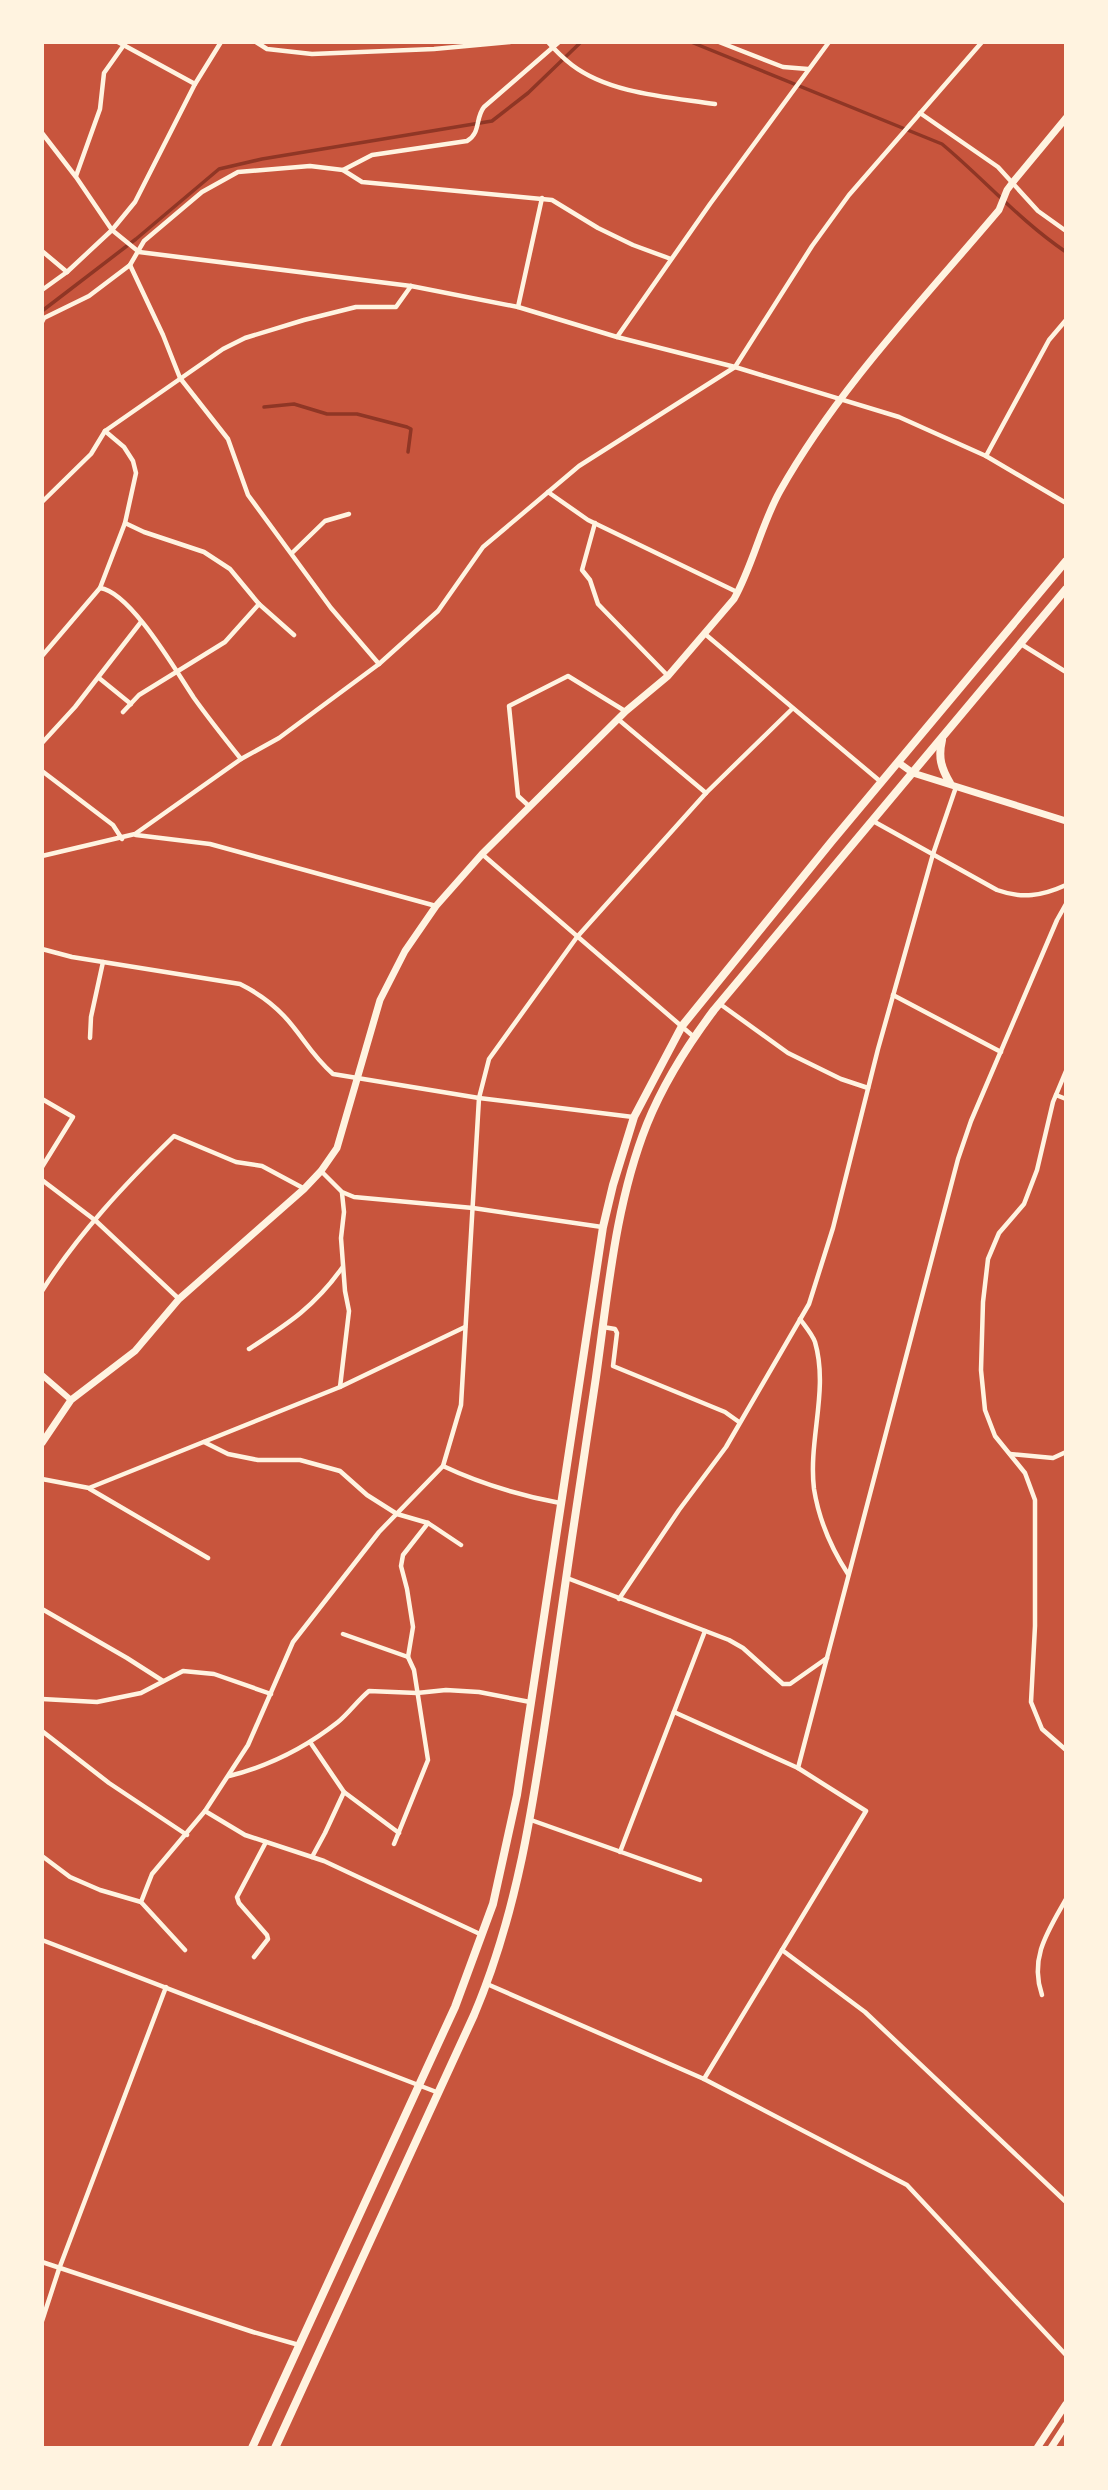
<svg xmlns="http://www.w3.org/2000/svg" width="1108" height="2490" viewBox="0 0 1108 2490" font-family="Manrope,sans-serif">
  <style>
    .lines { fill: none; stroke-linecap: round; stroke-linejoin: round }
    .stream { stroke: #8f3625; stroke-width: 3.5 }
    .minor { stroke: #fff3e0; stroke-width: 4.5 }
    .tertiary { stroke: #fff3e0; stroke-width: 6 }
    .secondary { stroke: #fff3e0; stroke-width: 7 }
    .primary { stroke: #fff3e0; stroke-width: 8 }
  </style>
  <rect width="100%" height="100%" fill="#c8553d"/>
  <g class="lines">
    <g class="stream">
      <path d="M 691,42 L 942,144 C 984,179 1020,221 1066,252"/>
      <polyline points="42,311 136,239 219,169 262,159 492,121 528,93 581,42"/>
      <polyline points="264,407 294,404 327,414 357,414 407,427 411,429 408,452"/>
    </g>
    <g class="minor">
      <polyline points="118,42 195,84"/>
      <polyline points="256,42 267,49 312,54 434,49 510,42"/>
      <path d="M 548,42 C 555,50 563,58 572,65 C 610,94 669,97 715,104"/>
      <polyline points="719,42 783,67 808,69"/>
      <polyline points="920,113 998,167 1038,211 1066,231"/>
      <polyline points="42,133 76,177 112,230 139,252 411,286 518,307 617,337 735,367 899,417 986,456 1066,503"/>
      <path d="M 343,170 L 372,155 L 467,141 C 481,133 475,118 484,107 L 559,42"/>
      <polyline points="76,176 100,109 104,73 126,42"/>
      <polyline points="42,251 67,272"/>
      <polyline points="130,265 163,335 180,378 228,439 248,495 331,608 379,664"/>
      <polyline points="42,290 67,272 112,230 135,202 195,84 221,42"/>
      <polyline points="518,307 542,198"/>
      <polyline points="42,322 44,318 89,296 130,265 144,241 202,192 238,172 310,166 343,170 362,182 552,200 598,228 633,245 671,259"/>
      <polyline points="617,337 710,204 829,42"/>
      <polyline points="986,456 1049,340 1066,320"/>
      <polyline points="548,492 588,520 737,592"/>
      <polyline points="42,502 91,454 105,431 223,349 245,338 304,320 356,307 396,307 411,286"/>
      <polyline points="125,523 144,532 204,552 230,569 259,604 294,635"/>
      <polyline points="595,523 582,570 590,580 598,604 668,676"/>
      <polyline points="292,553 325,521 349,514"/>
      <path d="M 100,588 C 131,592 177,673 194,698 C 209,719 225,739 241,759"/>
      <polyline points="705,634 881,782"/>
      <polyline points="1021,644 1066,672"/>
      <polyline points="42,656 100,588 125,523 136,473 133,461 124,447 105,431"/>
      <polyline points="99,678 131,704"/>
      <polyline points="123,712 139,695 225,642 259,604"/>
      <polyline points="619,720 706,793"/>
      <polyline points="42,743 75,707 141,622"/>
      <polyline points="42,771 113,825 122,839"/>
      <polyline points="530,807 518,796 509,706 568,676 625,711"/>
      <path d="M 873,821 L 997,890 C 1022,899 1042,896 1066,885"/>
      <polyline points="136,835 210,844 436,906"/>
      <polyline points="482,854 694,1037"/>
      <polyline points="42,856 135,834 241,759 279,738 379,664 438,611 483,547 579,466 735,367 812,246 849,195 982,42"/>
      <path d="M 42,949 L 72,957 L 240,984 C 256,992 271,1002 284,1016 C 302,1035 311,1055 333,1074 L 479,1098 L 633,1117"/>
      <polyline points="893,995 1001,1052"/>
      <polyline points="720,1004 788,1053 841,1079 868,1088"/>
      <polyline points="90,1038 91,1017 103,962"/>
      <polyline points="1066,1071 1053,1102 1037,1170 1024,1204 999,1233 988,1259 983,1302 981,1370 985,1410 995,1436 1025,1473 1035,1500 1035,1626 1031,1702 1042,1729 1066,1750"/>
      <polyline points="1056,1095 1066,1099"/>
      <polyline points="42,1099 73,1117 42,1167"/>
      <polyline points="321,1171 342,1192 354,1197 473,1208 602,1227"/>
      <polyline points="42,1180 96,1221 179,1299"/>
      <path d="M 42,1291 C 78,1234 126,1183 174,1136 L 236,1162 L 262,1166 L 303,1188"/>
      <path d="M 800,1319 C 805,1326 812,1334 815,1342 C 829,1390 808,1440 814,1489 C 819,1520 831,1548 848,1574"/>
      <polyline points="603,1327 615,1329 617,1333 613,1366 725,1412 739,1422"/>
      <path d="M 249,1349 C 289,1323 314,1307 342,1268"/>
      <polyline points="340,1387 349,1311 345,1291 341,1238 344,1212 342,1193"/>
      <polyline points="204,1442 228,1454 258,1460 300,1460 340,1471 367,1495 397,1514 428,1523 461,1545"/>
      <polyline points="1010,1454 1053,1458 1066,1452"/>
      <path d="M 443,1466 C 481,1484 518,1495 560,1503"/>
      <polyline points="42,1479 89,1488 340,1387 465,1327"/>
      <polyline points="90,1489 208,1558"/>
      <polyline points="567,1578 729,1640 743,1648 783,1684 790,1684 827,1658"/>
      <polyline points="619,1599 679,1510 726,1447 809,1304 833,1228 878,1049 933,854 956,787"/>
      <polyline points="42,1609 127,1658 163,1681"/>
      <polyline points="343,1634 408,1657 414,1670 428,1760 394,1844"/>
      <polyline points="408,1657 413,1627 407,1589 401,1566 403,1555 428,1523"/>
      <polyline points="42,1699 97,1702 141,1693 183,1671 214,1674 271,1694"/>
      <polyline points="674,1712 798,1768 866,1811 704,2079 907,2185 1066,2355"/>
      <polyline points="42,1731 109,1783 187,1835"/>
      <polyline points="310,1742 344,1792 399,1833"/>
      <polyline points="798,1768 958,1159 971,1121 1057,920 1066,904"/>
      <path d="M 229,1776 C 269,1766 305,1748 338,1722 C 349,1713 358,1700 369,1691 L 417,1693 L 446,1690 L 479,1692 L 530,1702"/>
      <polyline points="205,1811 245,1835 324,1861 482,1935"/>
      <polyline points="531,1820 700,1880"/>
      <polyline points="620,1852 705,1631"/>
      <polyline points="42,1856 70,1877 100,1890 141,1902"/>
      <polyline points="312,1857 325,1833 344,1792"/>
      <polyline points="42,1940 439,2093"/>
      <polyline points="185,1950 141,1902 152,1874 205,1811 248,1745 293,1642 379,1532 443,1466 461,1405 479,1098 489,1059 577,937 706,793 792,709"/>
      <polyline points="782,1950 865,2012 1066,2202"/>
      <polyline points="254,1957 268,1939 267,1935 239,1903 237,1897 266,1842"/>
      <polyline points="487,1984 704,2079"/>
      <path d="M 1042,1995 C 1029,1958 1048,1931 1066,1899"/>
      <polyline points="42,2262 253,2332 299,2345"/>
      <polyline points="42,2321 59,2269 166,1987"/>
    </g>
    <polyline class="tertiary" points="42,1375 71,1400"/>
    <g class="secondary">
      <polyline points="899,763 913,773 1066,821"/>
      <path d="M 42,1443 L 71,1400 L 135,1351 L 179,1299 L 304,1189 L 321,1171 L 337,1148 L 380,1000 L 405,951 L 436,906 L 482,854 L 626,711 L 668,676 L 734,599 C 753,565 761,525 780,491 C 838,388 923,300 999,210 L 1007,190 L 1013,182 L 1066,118"/>
      <polyline points="1037,2448 1066,2404"/>
      <polyline points="1051,2448 1066,2425"/>
    </g>
    <g class="primary">
      <path d="M 942,740 C 938,757 941,768 950,783"/>
      <polyline points="252,2448 455,2007 493,1904 517,1795 603,1227 613,1185 634,1117 682,1026 832,841 1066,561"/>
      <path d="M 275,2448 L 474,2015 C 520,1907 535,1792 552,1676 C 566,1576 581,1477 596,1377 C 608,1293 615,1204 647,1124 C 664,1082 687,1046 714,1010 L 1066,589"/>
    </g>
  </g>
  <rect width="1108" height="2490" fill="none" stroke="#fff3e0" stroke-width="88"/>
</svg>
